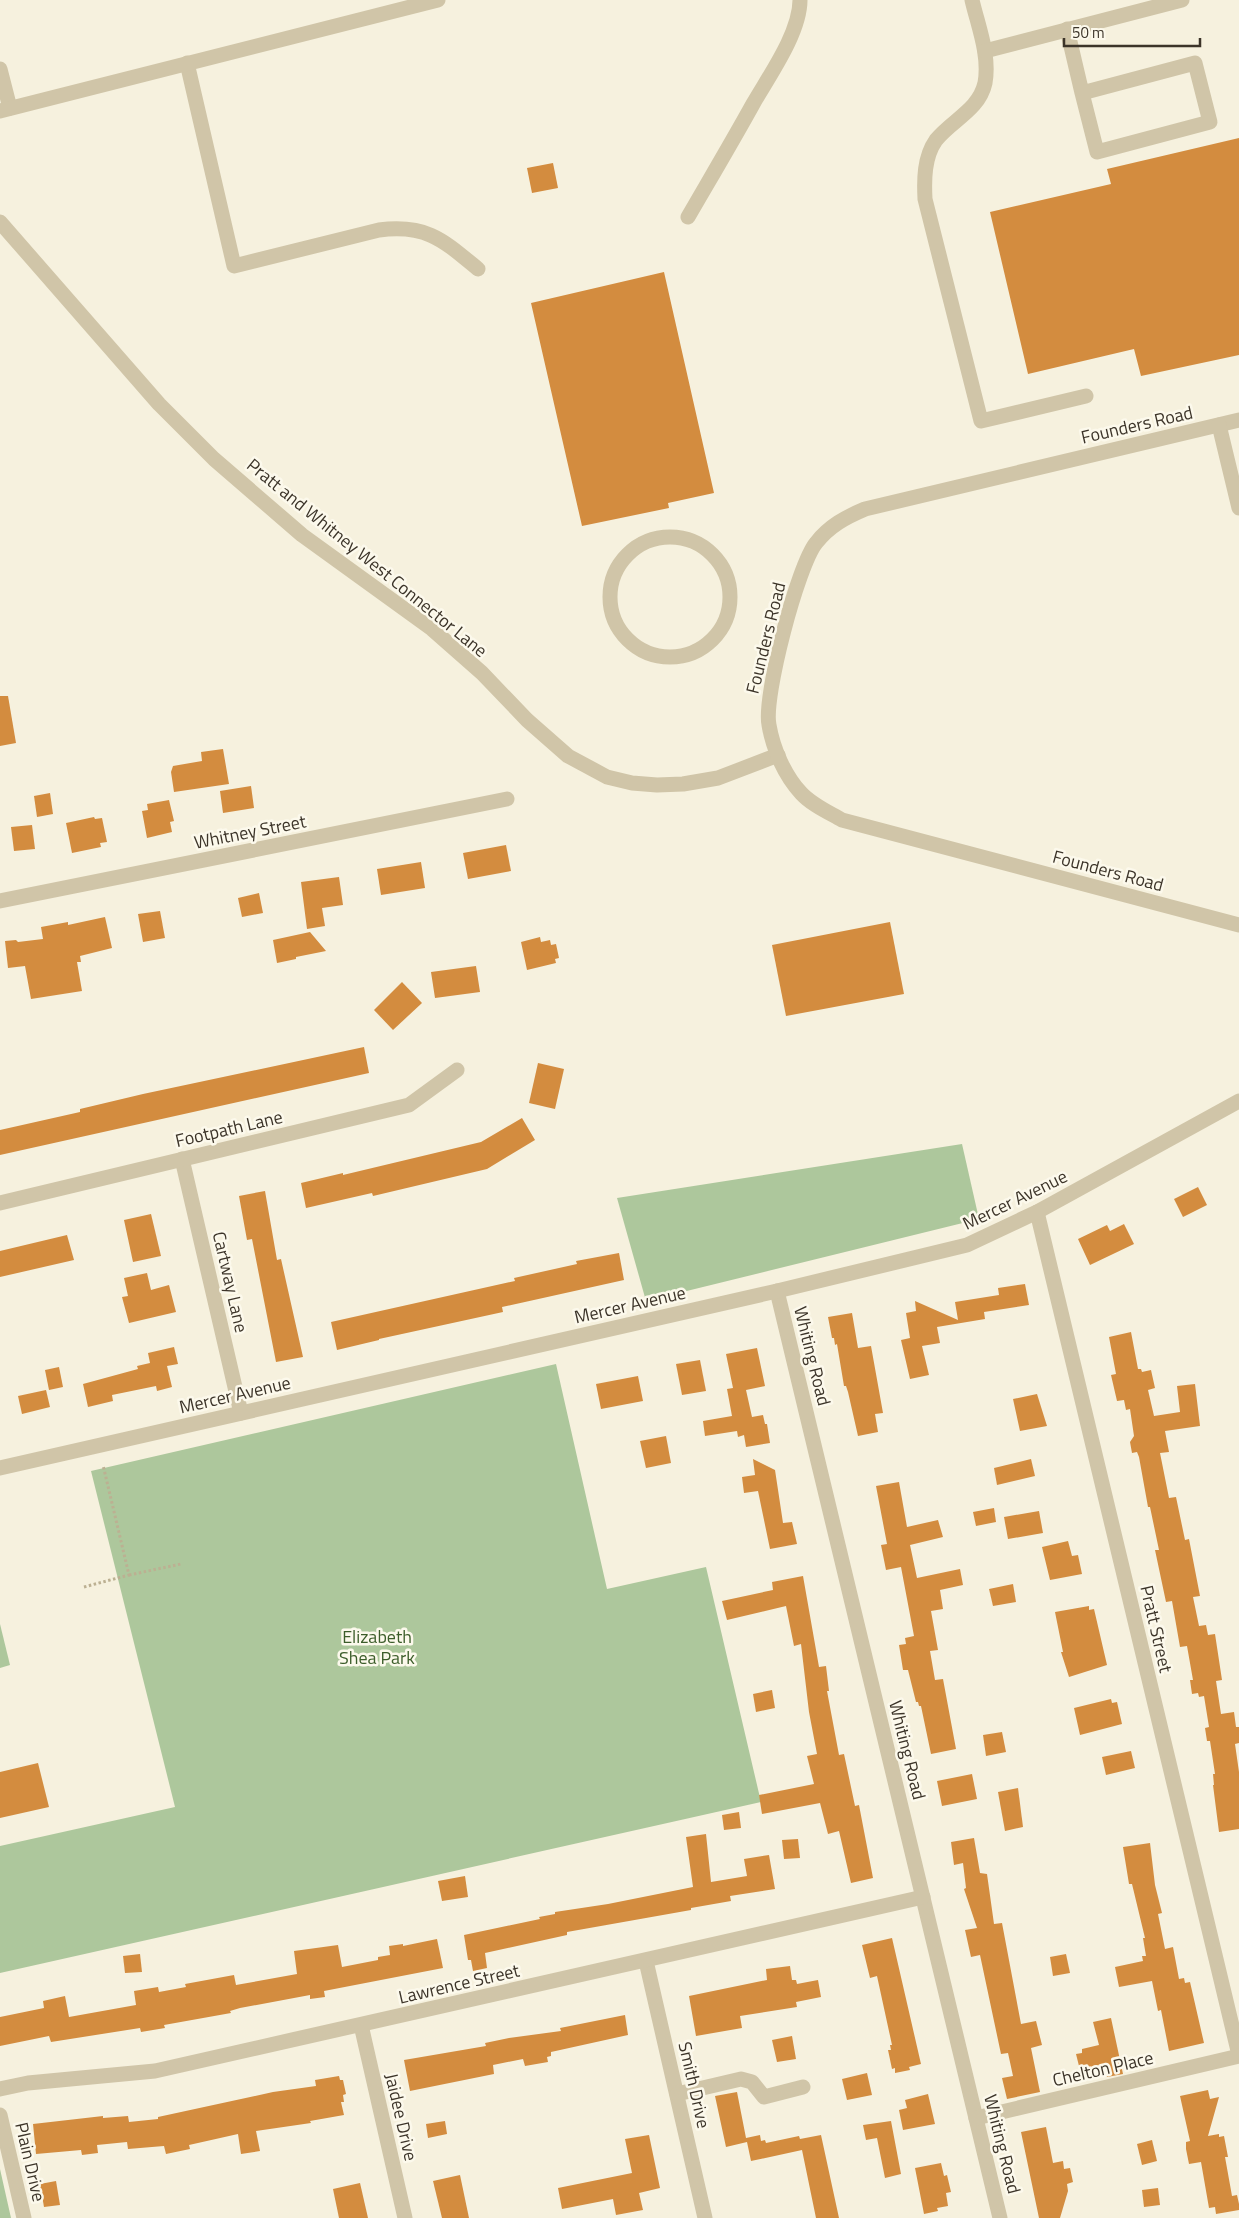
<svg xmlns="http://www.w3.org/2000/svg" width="1239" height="2218" viewBox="0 0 1239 2218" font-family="'Titillium Web',sans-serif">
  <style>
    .green { fill: #adc79c }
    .building { fill: #d38c3f }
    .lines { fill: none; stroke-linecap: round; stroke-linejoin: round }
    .path { stroke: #bcb092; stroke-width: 3; stroke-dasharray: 2.5 2.5; stroke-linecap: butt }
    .minor { stroke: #d0c5a8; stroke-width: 15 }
    .labels { text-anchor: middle; stroke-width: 5; stroke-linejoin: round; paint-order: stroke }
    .street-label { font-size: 18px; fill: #3c3429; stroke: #fcf9ec }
    .park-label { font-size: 18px; fill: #3c5d2a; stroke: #fcf9ec }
  </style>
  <rect width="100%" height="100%" fill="#f6f1de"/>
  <g class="green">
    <polygon points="962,1144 979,1219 646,1301 617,1198"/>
    <polygon points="556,1364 607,1589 706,1567 761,1802 0,1973 0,1846 175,1807 91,1471"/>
    <polygon points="0,1624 10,1665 0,1668"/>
    <polygon points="0,2168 0,2169 11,2218 0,2218"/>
  </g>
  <g class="building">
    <polygon points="1239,138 1239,355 1141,376 1134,349 1028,374 990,212 1111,184 1107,169"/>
    <polygon points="553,163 558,188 532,193 527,168"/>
    <polygon points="664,272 714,493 668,503 669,508 582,526 531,303"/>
    <polygon points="0,696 8,696 16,743 0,746"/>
    <polygon points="223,749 229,784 174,792 171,772 173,766 202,761 201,752"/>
    <polygon points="251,786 254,808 223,813 220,791"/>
    <polygon points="50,793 53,814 37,817 34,796"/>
    <polygon points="169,800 174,821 170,822 172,832 147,838 142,811 148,810 147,804"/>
    <polygon points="94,817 95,819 102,818 107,842 100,843 101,847 72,853 66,823"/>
    <polygon points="32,825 35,849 14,851 11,827"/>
    <polygon points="506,845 511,871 468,879 463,853"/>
    <polygon points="421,862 425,888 381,895 377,869"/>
    <polygon points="339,877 343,905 322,908 325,926 307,929 301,882"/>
    <polygon points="259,893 263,913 242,917 238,898"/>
    <polygon points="160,911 165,938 143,942 138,914"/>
    <polygon points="105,917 112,948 80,956 81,962 77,962 82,991 31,999 25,966 8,968 5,941 16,940 18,942 43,939 41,927 68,922 68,925"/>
    <polygon points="890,922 904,994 786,1016 772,945"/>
    <polygon points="310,932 326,951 296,957 296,959 277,963 273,940"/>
    <polygon points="540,937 541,942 550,940 551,945 556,944 559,958 555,959 556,963 527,970 521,942"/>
    <polygon points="476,966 480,992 435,998 431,972"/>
    <polygon points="402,982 422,1003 393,1030 374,1010"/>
    <polygon points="364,1047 369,1073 0,1155 0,1130 80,1112 80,1109 143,1094"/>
    <polygon points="538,1063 564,1069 555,1109 529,1103"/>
    <polygon points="522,1118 535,1140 487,1169 373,1196 372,1193 306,1208 301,1183 343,1173 343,1175 481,1142"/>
    <polygon points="1198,1187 1207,1205 1183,1217 1174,1199"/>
    <polygon points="265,1191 277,1260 281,1259 303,1357 276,1362 252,1239 247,1240 239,1196"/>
    <polygon points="151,1214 161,1256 133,1262 124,1220"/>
    <polygon points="1124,1224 1134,1244 1090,1265 1078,1239 1107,1225 1110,1231"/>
    <polygon points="67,1235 74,1260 0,1277 0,1251"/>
    <polygon points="619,1253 624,1280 502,1307 503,1312 379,1339 379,1340 337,1350 331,1322 515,1281 514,1278 577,1264 576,1261"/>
    <polygon points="147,1273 151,1290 169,1285 176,1312 129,1323 122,1297 128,1296 124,1278"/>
    <polygon points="1025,1284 1029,1305 984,1312 985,1319 937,1327 940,1343 922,1346 929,1375 910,1379 901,1340 910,1338 906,1313 916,1311 915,1301 958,1320 955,1302 999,1295 998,1288"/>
    <polygon points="852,1313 858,1348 871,1346 883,1413 875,1414 878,1432 858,1436 848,1392 846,1386 844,1386 837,1344 835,1345 834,1338 832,1338 828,1317"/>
    <polygon points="1131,1332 1138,1369 1141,1369 1142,1372 1151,1370 1155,1388 1148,1390 1154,1416 1180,1412 1177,1386 1195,1384 1200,1426 1165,1431 1169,1452 1160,1453 1169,1498 1176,1497 1185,1540 1189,1539 1200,1596 1193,1597 1199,1626 1206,1625 1208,1635 1215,1634 1222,1680 1216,1681 1221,1714 1234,1712 1236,1727 1239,1727 1239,1743 1235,1744 1239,1772 1239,1829 1219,1832 1213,1785 1214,1785 1213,1774 1215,1774 1210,1741 1207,1741 1205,1728 1209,1727 1204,1696 1199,1697 1198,1693 1192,1694 1190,1680 1193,1680 1187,1646 1180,1647 1172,1601 1166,1602 1155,1550 1159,1550 1150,1507 1148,1507 1139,1457 1137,1452 1132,1453 1130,1442 1134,1436 1130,1409 1126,1410 1124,1400 1117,1401 1111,1375 1116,1374 1109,1337"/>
    <polygon points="174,1347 178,1364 167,1366 172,1387 157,1391 156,1386 112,1395 113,1401 88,1407 83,1384 138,1369 137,1366 150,1363 148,1353"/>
    <polygon points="757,1348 765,1386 746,1390 752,1417 763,1415 765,1424 767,1424 770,1443 746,1447 744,1435 738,1437 737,1431 705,1436 703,1421 732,1416 727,1389 733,1388 726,1354"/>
    <polygon points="700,1360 706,1391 682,1395 676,1364"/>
    <polygon points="59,1367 63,1387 49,1390 45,1370"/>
    <polygon points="638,1376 643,1401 601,1409 596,1384"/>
    <polygon points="46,1390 50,1407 22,1414 18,1396"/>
    <polygon points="1037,1394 1047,1426 1020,1431 1013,1399"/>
    <polygon points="666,1436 671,1463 646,1468 640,1441"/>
    <polygon points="753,1459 775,1470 783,1523 792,1522 797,1544 770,1549 758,1491 744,1493 742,1477 755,1475"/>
    <polygon points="1031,1459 1035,1476 997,1485 994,1468"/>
    <polygon points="899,1482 907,1527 938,1520 943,1537 910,1545 917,1578 960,1569 963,1585 940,1590 943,1609 931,1611 938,1650 930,1651 935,1680 943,1679 956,1749 931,1754 921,1706 919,1706 918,1702 916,1702 908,1670 903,1670 899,1645 906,1644 905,1638 914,1636 901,1567 886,1570 881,1545 887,1544 876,1486"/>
    <polygon points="994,1508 996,1522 976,1526 973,1512"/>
    <polygon points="1039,1511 1043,1533 1008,1539 1004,1517"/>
    <polygon points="1068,1541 1072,1556 1078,1555 1082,1574 1050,1580 1042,1547"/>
    <polygon points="803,1576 819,1667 826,1666 829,1691 827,1691 839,1755 844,1754 855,1806 859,1805 873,1878 851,1883 839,1831 828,1834 820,1803 762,1814 759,1795 814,1784 807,1756 817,1754 809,1712 801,1644 794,1646 786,1606 727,1620 722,1601 773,1590 772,1582"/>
    <polygon points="1013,1584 1016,1602 993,1606 989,1589"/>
    <polygon points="1089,1606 1089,1610 1094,1609 1107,1665 1069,1677 1061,1652 1063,1652 1055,1612"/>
    <polygon points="772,1690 775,1708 756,1712 753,1694"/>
    <polygon points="1111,1699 1112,1703 1117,1702 1122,1724 1080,1735 1074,1708"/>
    <polygon points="1002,1732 1006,1752 986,1756 983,1735"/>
    <polygon points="1131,1751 1135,1768 1106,1775 1102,1757"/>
    <polygon points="38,1763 49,1807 0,1818 0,1772"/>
    <polygon points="972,1774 977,1799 942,1806 937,1781"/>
    <polygon points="1018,1788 1023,1827 1005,1831 998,1792"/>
    <polygon points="739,1812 741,1828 724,1830 722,1815"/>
    <polygon points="706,1834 711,1882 747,1876 744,1859 769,1855 775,1889 730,1896 731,1901 691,1908 691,1910 567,1932 567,1935 485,1953 487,1968 473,1971 471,1960 468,1960 464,1935 540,1919 539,1917 555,1914 555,1912 608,1904 693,1887 686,1837"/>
    <polygon points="974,1838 980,1873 987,1874 994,1924 1002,1923 1021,2024 1036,2021 1042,2045 1031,2048 1040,2092 1007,2099 1002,2078 1013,2076 1008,2053 1001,2054 980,1955 971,1957 965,1930 977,1928 964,1889 966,1888 963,1863 954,1865 951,1842"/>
    <polygon points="798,1839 800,1858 784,1859 782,1840"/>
    <polygon points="1150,1843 1155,1885 1162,1913 1158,1914 1165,1949 1173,1947 1179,1979 1184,1978 1185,1983 1190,1982 1204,2043 1169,2051 1161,2010 1158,2011 1152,1981 1119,1987 1115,1967 1143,1961 1142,1956 1146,1956 1143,1938 1145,1938 1132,1884 1129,1884 1123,1847"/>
    <polygon points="465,1876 468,1897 442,1901 438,1881"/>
    <polygon points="892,1938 921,2064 909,2067 910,2070 895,2073 895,2068 892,2069 888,2050 891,2050 890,2045 892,2045 877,1976 870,1978 862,1945"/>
    <polygon points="437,1939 443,1968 324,1991 325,1997 310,1999 310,1995 240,2008 230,2011 231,2013 164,2025 165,2028 141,2032 140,2028 51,2042 49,2036 0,2046 0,2017 44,2008 43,2001 65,1996 69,2017 136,2005 134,1991 158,1987 159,1992 186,1987 185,1984 234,1975 236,1985 297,1974 294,1951 338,1945 342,1967 378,1960 378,1957 390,1955 389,1946 403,1944 403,1946"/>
    <polygon points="140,1954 142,1972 125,1973 123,1956"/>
    <polygon points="1066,1954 1070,1973 1053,1976 1050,1957"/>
    <polygon points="790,1966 792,1980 796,1980 797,1984 818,1980 821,1997 796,2002 797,2007 740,2016 742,2028 696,2036 689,1996 767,1980 766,1969"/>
    <polygon points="625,2015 628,2035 551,2052 551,2056 547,2057 548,2062 525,2066 523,2059 493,2065 494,2074 410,2091 404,2060 486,2046 485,2043 509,2038 561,2031 560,2028"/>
    <polygon points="1111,2018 1123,2074 1107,2077 1106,2069 1081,2074 1076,2054 1082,2053 1082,2049 1099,2045 1093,2022"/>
    <polygon points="792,2036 796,2059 777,2062 772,2040"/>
    <polygon points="867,2073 872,2095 847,2100 842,2079"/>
    <polygon points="339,2076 340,2080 343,2080 346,2094 343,2095 344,2102 341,2102 344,2115 310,2121 311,2123 256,2131 260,2151 241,2154 238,2134 189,2145 190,2149 166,2154 164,2146 128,2149 127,2142 97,2145 98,2153 82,2155 81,2150 36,2154 33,2124 103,2116 103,2118 128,2116 129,2122 158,2119 158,2117 273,2092 316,2086 315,2080"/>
    <polygon points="1208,2090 1210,2099 1219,2097 1208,2136 1219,2134 1219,2137 1224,2136 1228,2157 1225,2157 1232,2196 1237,2195 1239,2204 1239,2210 1216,2214 1215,2207 1209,2208 1201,2162 1189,2164 1186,2149 1186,2142 1190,2141 1180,2096"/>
    <polygon points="737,2092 746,2138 760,2135 761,2141 765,2140 766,2143 799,2136 800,2139 821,2135 839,2218 816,2218 802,2150 751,2161 747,2142 726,2147 715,2096"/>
    <polygon points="928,2094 935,2124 903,2130 899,2110 907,2108 905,2100"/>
    <polygon points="445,2121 447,2134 428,2138 426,2124"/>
    <polygon points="891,2121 901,2174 885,2178 877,2138 866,2140 863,2125"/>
    <polygon points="1046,2127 1053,2163 1063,2161 1064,2169 1070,2168 1073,2182 1067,2184 1068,2191 1060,2218 1039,2218 1021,2132"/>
    <polygon points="649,2135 660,2188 639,2193 643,2210 616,2215 613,2199 562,2209 558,2188 632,2173 625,2139"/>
    <polygon points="1152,2140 1157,2161 1142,2165 1137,2144"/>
    <polygon points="941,2163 944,2176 947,2175 951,2192 946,2193 948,2206 937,2208 938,2211 924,2214 915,2168"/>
    <polygon points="460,2175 469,2218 442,2218 433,2181"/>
    <polygon points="56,2181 60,2205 44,2207 40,2184"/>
    <polygon points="360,2183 368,2218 339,2218 333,2189"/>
    <polygon points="1158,2188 1160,2205 1144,2207 1142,2190"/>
  </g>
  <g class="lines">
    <g class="path">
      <polyline points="129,1575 181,1564"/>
      <polyline points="84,1587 129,1575 103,1465"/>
    </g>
    <g class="minor">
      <path d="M 972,0 C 978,26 990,55 985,83 C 979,110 952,120 936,140 C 924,157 924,180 925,199 L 981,421 L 1086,396"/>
      <polyline points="1067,29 1082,93 1195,63 1210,122 1097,152 1082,93"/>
      <polyline points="985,51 1182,0"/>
      <path d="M 187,63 L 234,266 L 379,230 C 427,224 443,240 478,269"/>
      <polyline points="0,69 10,108"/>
      <polyline points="0,111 438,0"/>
      <path d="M 688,217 C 710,179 732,142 753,104 C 769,76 800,33 800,0"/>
      <polyline points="0,222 159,404 214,459 302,535 432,629 482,673 527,720 568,756 607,777 632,783 657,785 683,784 718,778 778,755"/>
      <path d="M 1239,420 L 865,509 C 846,517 829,526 816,543 C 798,565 763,697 769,725 C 773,749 785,776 801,793 C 812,805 828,812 842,820 L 1239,925"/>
      <polyline points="1219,425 1239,508"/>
      <circle cx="670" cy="597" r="60"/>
      <polyline points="0,901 507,799"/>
      <polyline points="182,1159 241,1413"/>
      <polyline points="0,1203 409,1105 457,1070"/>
      <polyline points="1037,1212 1239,2055"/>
      <polyline points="777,1291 1000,2218"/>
      <polyline points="0,1468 777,1291 967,1245 1037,1212 1239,1101"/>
      <polyline points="646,1961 705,2218"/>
      <polyline points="361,2025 405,2218"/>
      <polyline points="0,2089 28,2083 155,2071 923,1897"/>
      <polyline points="677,2094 741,2079 752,2082 764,2097 803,2087"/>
      <polyline points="0,2115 24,2218"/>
      <polyline points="976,2118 1239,2056"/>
    </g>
  </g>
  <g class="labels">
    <g class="street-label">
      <text transform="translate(1137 425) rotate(-13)" y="6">Founders Road</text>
      <text transform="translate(367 558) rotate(39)" y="6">Pratt and Whitney West Connector Lane</text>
      <text transform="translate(766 638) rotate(-76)" y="6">Founders Road</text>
      <text transform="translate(250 832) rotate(-11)" y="6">Whitney Street</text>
      <text transform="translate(1108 871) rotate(15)" y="6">Founders Road</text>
      <text transform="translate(229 1129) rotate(-13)" y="6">Footpath Lane</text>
      <text transform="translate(1015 1200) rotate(-26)" y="6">Mercer Avenue</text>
      <text transform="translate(230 1282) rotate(77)" y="6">Cartway Lane</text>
      <text transform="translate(630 1305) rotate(-13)" y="6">Mercer Avenue</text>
      <text transform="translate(812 1356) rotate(76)" y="6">Whiting Road</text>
      <text transform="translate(235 1395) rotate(-13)" y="6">Mercer Avenue</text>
      <text transform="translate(1156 1629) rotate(77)" y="6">Pratt Street</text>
      <text transform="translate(907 1750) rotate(76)" y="6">Whiting Road</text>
      <text transform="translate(459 1984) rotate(-13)" y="6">Lawrence Street</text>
      <text transform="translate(1103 2069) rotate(-13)" y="6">Chelton Place</text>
      <text transform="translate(694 2085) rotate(77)" y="6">Smith Drive</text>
      <text transform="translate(401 2117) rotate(77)" y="6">Jaidee Drive</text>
      <text transform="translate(1002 2144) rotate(76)" y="6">Whiting Road</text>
      <text transform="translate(30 2162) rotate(77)" y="6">Plain Drive</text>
    </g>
    <g class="park-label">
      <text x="377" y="1643">Elizabeth<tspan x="377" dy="21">Shea Park</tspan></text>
    </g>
  </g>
  <path d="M1064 38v8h136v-8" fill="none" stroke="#3c3429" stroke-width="2.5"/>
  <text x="1072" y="38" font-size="15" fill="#3c3429" stroke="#fcf9ec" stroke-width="4" paint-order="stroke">50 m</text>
</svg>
